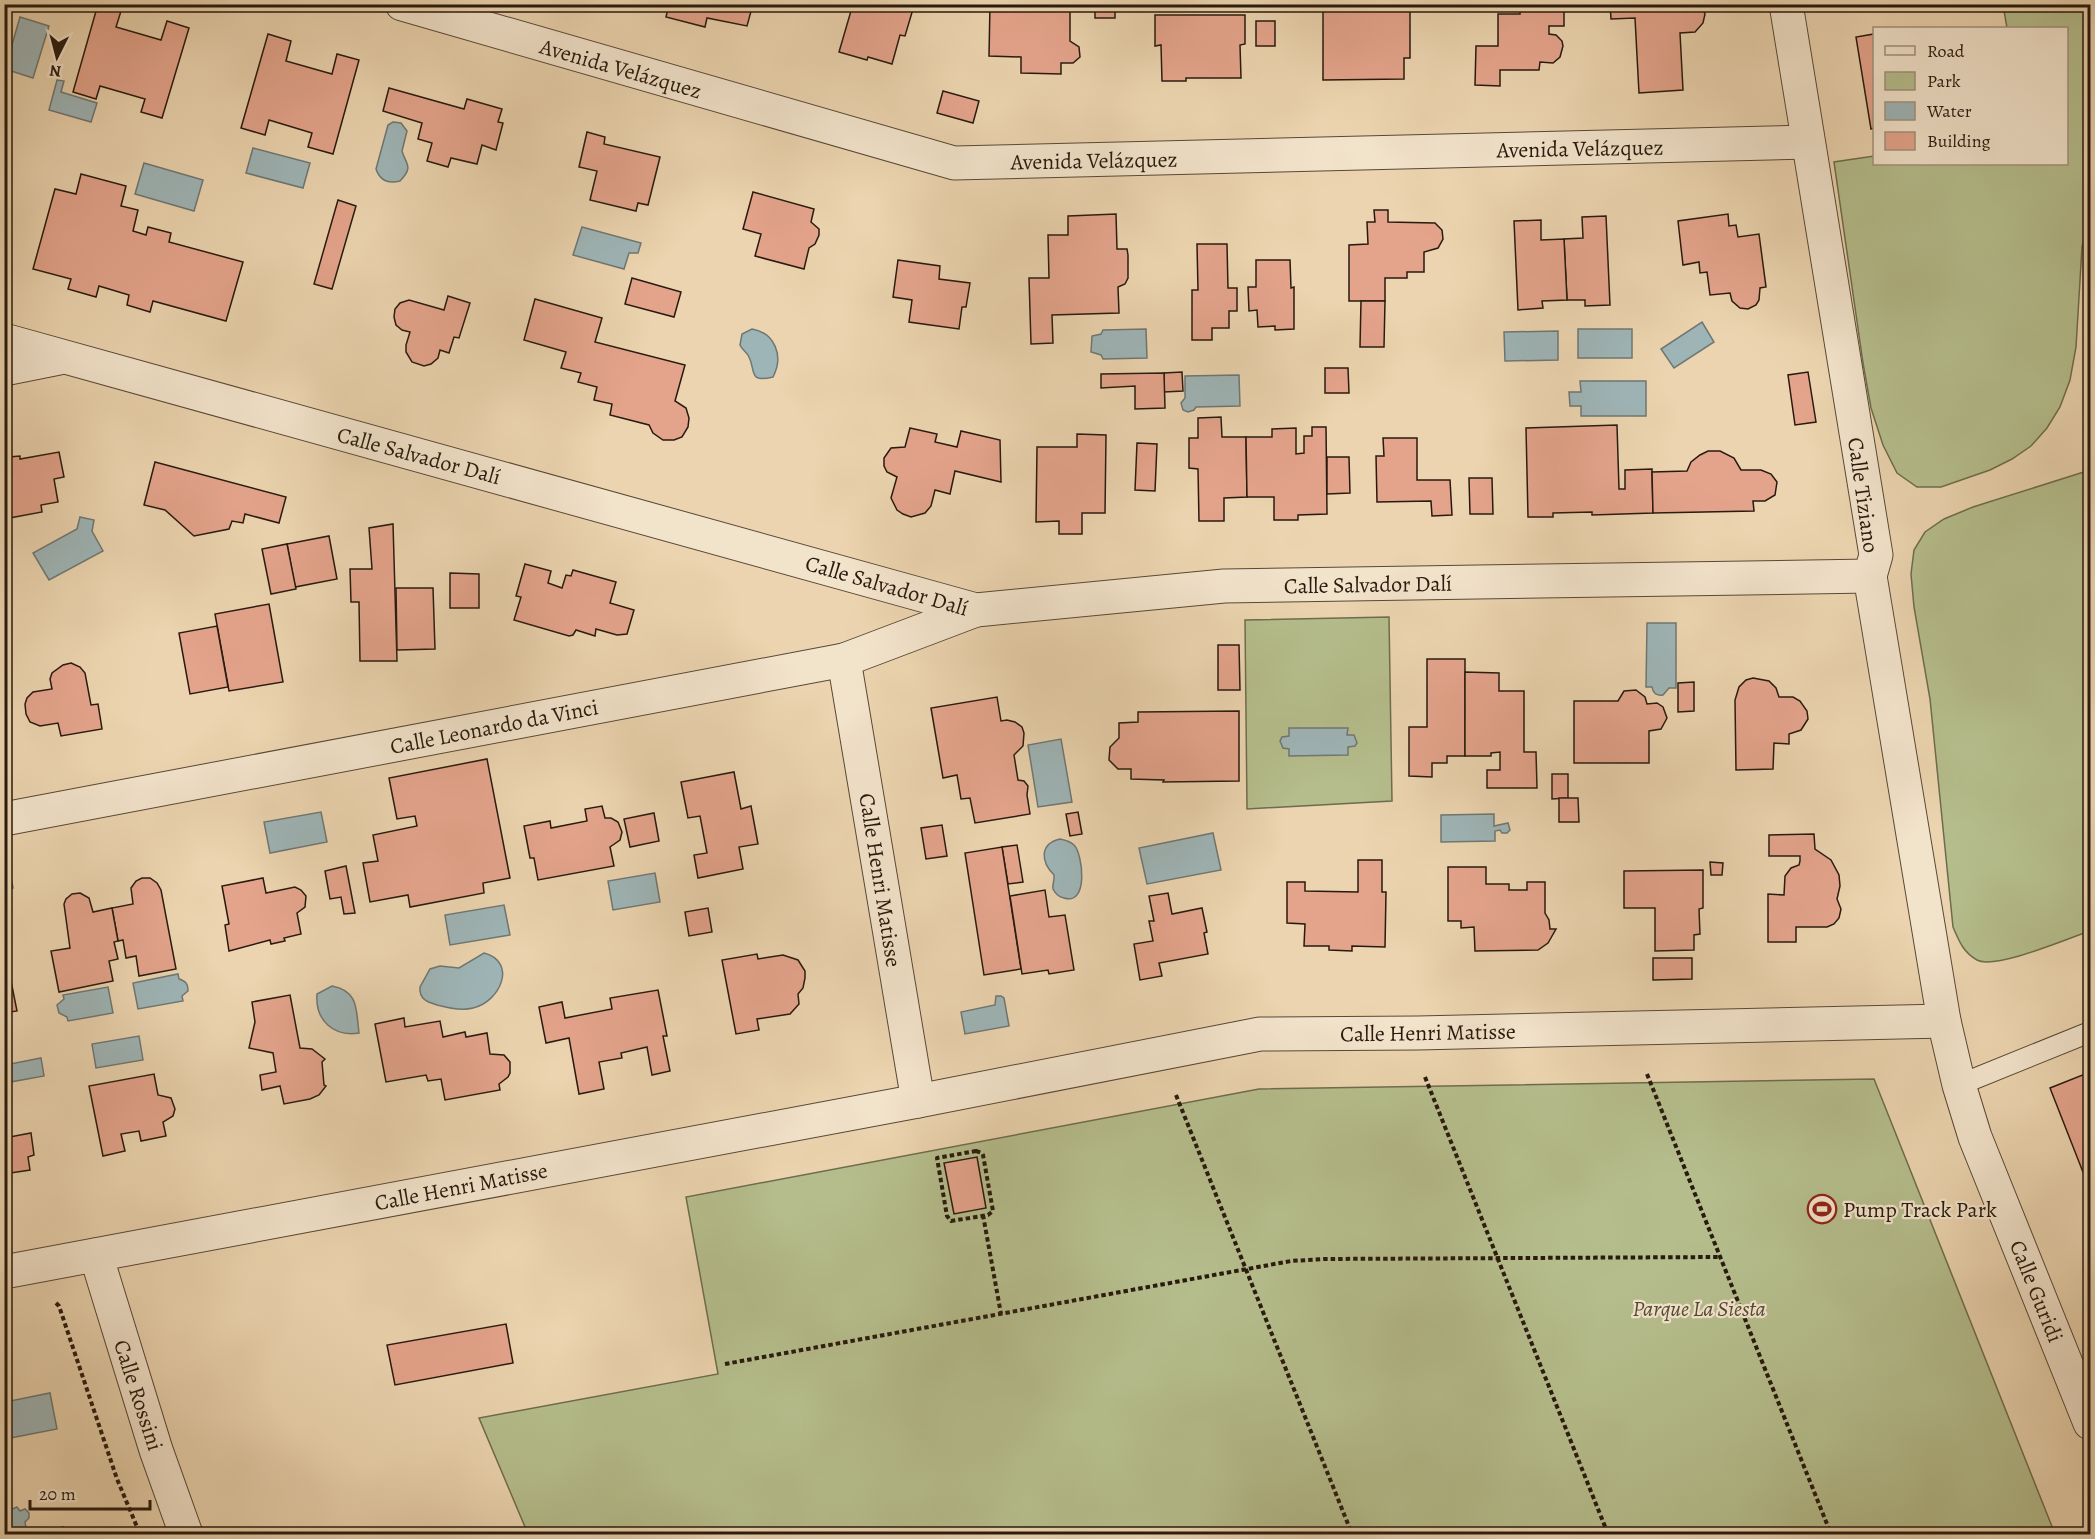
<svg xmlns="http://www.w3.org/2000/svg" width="2095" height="1539" viewBox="0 0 2095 1539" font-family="Alegreya,serif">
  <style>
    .green { fill: #b5bd8c; stroke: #6e6c4d; stroke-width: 1.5 }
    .water { fill: #9eb5b7; stroke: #6f7773; stroke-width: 1.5 }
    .building { fill: #e4a48c; stroke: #281a0e; stroke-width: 1.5 }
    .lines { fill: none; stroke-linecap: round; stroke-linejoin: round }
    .service-casing { stroke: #594836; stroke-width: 22 }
    .minor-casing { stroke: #594836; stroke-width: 35 }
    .path { stroke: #281a0e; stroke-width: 4; stroke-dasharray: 4.5 3; stroke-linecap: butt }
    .service { stroke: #f2e3cb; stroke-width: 20 }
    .minor { stroke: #f2e3cb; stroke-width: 33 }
    .labels { text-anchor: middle; stroke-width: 4.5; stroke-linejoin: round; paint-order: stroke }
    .street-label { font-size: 22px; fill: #281a0e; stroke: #f2e3cb }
    .poi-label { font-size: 22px; fill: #281a0e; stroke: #f2e3cb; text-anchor: start }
    .park-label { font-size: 22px; font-style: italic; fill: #524b34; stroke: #f2e3cb }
  </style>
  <rect width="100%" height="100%" fill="#ebd4af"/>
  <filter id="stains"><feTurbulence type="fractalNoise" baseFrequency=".00333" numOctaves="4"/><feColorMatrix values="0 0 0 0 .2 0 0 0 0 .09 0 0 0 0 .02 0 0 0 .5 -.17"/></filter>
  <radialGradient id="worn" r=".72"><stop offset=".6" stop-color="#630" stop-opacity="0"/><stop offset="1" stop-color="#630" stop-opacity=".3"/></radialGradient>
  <g class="green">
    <polygon points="2003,5 2090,5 2090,213 2082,247 2076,347 2070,380 2060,407 2047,428 2031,446 2012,459 1990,470 1941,487 1917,487 1897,473 1883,445 1871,408 1863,363 1834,162 1874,156 1874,164 2066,164 2066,28 2007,28"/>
    <path d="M 2090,470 L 2090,931 C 2069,938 1995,970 1977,960 C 1963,952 1959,941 1953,927 L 1930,699 L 1914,607 L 1911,574 L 1914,550 L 1925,532 L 1944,519 L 1973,507 Z"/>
    <polygon points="1389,617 1392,801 1247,809 1245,620"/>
    <polygon points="1874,1079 2055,1534 528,1534 479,1418 718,1374 686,1197 1259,1089"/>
  </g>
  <g class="water">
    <polygon points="20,17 49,26 33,78 5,69"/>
    <polygon points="57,80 64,81 61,92 97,103 91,122 49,110"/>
    <path d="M 393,122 L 401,123 L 407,131 L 402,151 C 406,165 414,166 400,181 C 388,184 380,181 376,169 L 388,125 Z"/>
    <polygon points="253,148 310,163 303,188 246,173"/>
    <polygon points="144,163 203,180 194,211 135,194"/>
    <polygon points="582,227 641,243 638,253 629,253 624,269 573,255"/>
    <polygon points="1702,322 1714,342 1674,368 1661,349"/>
    <path d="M 752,329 C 775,333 784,356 773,377 C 748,383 756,371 749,357 C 747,352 742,350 740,345 L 742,334 Z"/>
    <polygon points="1146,329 1147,358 1103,359 1101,355 1091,352 1092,336 1101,334 1103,330"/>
    <rect x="1578" y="329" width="54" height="29"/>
    <polygon points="1558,331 1558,360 1505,361 1504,332"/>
    <polygon points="1239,375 1240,406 1196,407 1194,410 1188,412 1183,410 1181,403 1185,398 1185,376"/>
    <polygon points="1580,381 1646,381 1646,416 1581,416 1581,406 1570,406 1569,392 1581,392"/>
    <polygon points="80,517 94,520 92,531 103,551 49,580 33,553 77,529"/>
    <path d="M 1647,623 L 1676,623 L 1676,688 L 1669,688 L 1663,695 C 1657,696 1653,693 1652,687 L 1646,687 Z"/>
    <polygon points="1289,728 1348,728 1347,735 1354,735 1357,743 1355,746 1348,747 1348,755 1289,756 1289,749 1283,748 1280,741 1282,737 1289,736"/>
    <polygon points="1061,739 1072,802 1038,807 1028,745"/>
    <polygon points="321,812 327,842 270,853 264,822"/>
    <polygon points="1494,814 1494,826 1508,823 1510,830 1507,833 1502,833 1500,830 1495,831 1495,841 1441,842 1441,815"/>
    <polygon points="1213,833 1221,870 1147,884 1139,848"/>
    <path d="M 1060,839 C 1065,840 1070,841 1074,845 C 1083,854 1089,906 1064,898 C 1059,897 1055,893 1053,889 C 1052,884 1055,880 1054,875 C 1041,862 1039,844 1060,839 Z"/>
    <polygon points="8,862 13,888 5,890 5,863"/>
    <polygon points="655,873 660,902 613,910 608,881"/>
    <polygon points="504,905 510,935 450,945 445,915"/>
    <path d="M 484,953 C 518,962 500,1002 473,1008 C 462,1011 448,1008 437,1005 C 427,1002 419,999 420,987 L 430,969 L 440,966 L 459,968 Z"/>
    <path d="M 178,974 L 179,979 C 186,981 188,984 188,991 L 182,996 L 183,1001 L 138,1009 L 133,983 Z"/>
    <path d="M 332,986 C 359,991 356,1010 359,1033 C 333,1037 315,1020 317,994 Z"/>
    <polygon points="108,987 113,1013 68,1021 67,1017 59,1013 57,1005 64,999 63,995"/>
    <polygon points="996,996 1001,996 1004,998 1009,1026 965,1034 961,1012 995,1005"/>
    <polygon points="139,1036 143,1060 96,1068 92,1044"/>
    <polygon points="41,1058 44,1076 5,1083 5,1065"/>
    <polygon points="50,1393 57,1429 5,1439 5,1402"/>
    <polygon points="17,1507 20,1511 25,1509 29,1513 29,1518 25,1522 26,1528 11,1534 5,1534 5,1512"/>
  </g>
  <g class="building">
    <polygon points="98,4 110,4 122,8 116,27 161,40 167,21 189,28 162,118 141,112 145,99 100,86 96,99 73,92"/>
    <polygon points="669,4 753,4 747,26 707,18 705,27 666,17"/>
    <polygon points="853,4 899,4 913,9 905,36 900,35 892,64 868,57 867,60 839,52"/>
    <polygon points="990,4 1044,4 1044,9 1070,10 1070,41 1079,47 1080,57 1073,63 1061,63 1061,74 1021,73 1021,57 989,56"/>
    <rect x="1095" y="4" width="20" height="14"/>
    <polygon points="1323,4 1401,4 1401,11 1410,11 1410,58 1404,58 1404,79 1323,80"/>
    <polygon points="1520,4 1564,4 1564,26 1549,26 1549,34 1556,35 1562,41 1563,46 1560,57 1553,63 1540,62 1539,70 1500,70 1500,86 1475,85 1476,46 1498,46 1498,14 1520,14"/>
    <polygon points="1610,4 1701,4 1705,14 1703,23 1695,32 1680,33 1683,90 1639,93 1635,18 1611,19"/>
    <polygon points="1155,15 1245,15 1245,44 1240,45 1241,78 1186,78 1186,81 1162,81 1161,45 1155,46"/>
    <rect x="1256" y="21" width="19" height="25"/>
    <polygon points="268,34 291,41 286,61 332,74 337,54 359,60 333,154 308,147 312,133 269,120 265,135 241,128"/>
    <polygon points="1874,34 1874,128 1871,129 1856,37"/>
    <polygon points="389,88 464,109 467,99 502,109 498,122 503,123 496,150 482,145 477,164 451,158 448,167 427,161 432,143 418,139 422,123 383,111"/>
    <polygon points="943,91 979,101 973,123 937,113"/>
    <polygon points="587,132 605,137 604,144 660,157 648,205 638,203 636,211 590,200 597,171 579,167"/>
    <polygon points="81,174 126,186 121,206 138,210 133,231 146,235 148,227 171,233 169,242 243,262 226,321 153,301 150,312 127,305 129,295 99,286 96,297 68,289 71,279 33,269 55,189 76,194"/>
    <polygon points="753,192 814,209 811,222 819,229 819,235 815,244 809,248 804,269 755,256 761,234 743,229"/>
    <polygon points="338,200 356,206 332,289 314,284"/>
    <polygon points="1374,210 1388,210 1388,222 1435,223 1442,230 1443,239 1438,248 1424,252 1424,272 1407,272 1407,278 1385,278 1385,301 1349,301 1349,245 1368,244 1367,222 1375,222"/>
    <polygon points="1116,214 1117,249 1127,249 1128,255 1128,278 1125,284 1118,287 1119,313 1052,315 1053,343 1031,344 1029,278 1049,278 1048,235 1068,235 1068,216"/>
    <polygon points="1728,214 1729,226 1736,225 1738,237 1759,234 1766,287 1760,288 1759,300 1756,305 1748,309 1740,308 1732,301 1730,293 1710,295 1707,272 1700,273 1699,262 1683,265 1678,221"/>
    <polygon points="1606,216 1610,305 1585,306 1585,300 1567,300 1564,239 1583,238 1582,217"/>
    <polygon points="1541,220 1541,240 1564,239 1567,300 1542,301 1543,308 1518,310 1514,221"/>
    <polygon points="1197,244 1227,244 1228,288 1237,288 1237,311 1229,311 1229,328 1212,328 1212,340 1192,340 1192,290 1198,290"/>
    <polygon points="898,260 940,266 939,279 970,283 966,307 962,307 959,329 909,322 912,300 893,297"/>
    <polygon points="1256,260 1290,260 1291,288 1294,287 1294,329 1275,330 1275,326 1258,327 1257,310 1249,311 1248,287 1256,287"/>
    <polygon points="632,278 681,292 674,317 625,304"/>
    <polygon points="448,296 470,303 459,338 454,337 449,353 440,350 438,358 431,364 424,366 412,362 406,352 406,345 410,332 402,330 396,325 394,317 395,309 400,303 409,300 444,310"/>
    <polygon points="535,299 602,318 595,342 685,365 675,401 686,408 689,418 688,427 682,437 674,440 663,440 653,433 649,425 610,415 612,404 594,400 597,387 578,382 581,373 561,368 566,352 524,340"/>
    <polygon points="1361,301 1385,301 1384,347 1360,347"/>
    <polygon points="1325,368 1348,368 1349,393 1325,393"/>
    <polygon points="1182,372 1183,391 1164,392 1164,373"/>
    <polygon points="1808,372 1816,422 1795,425 1788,375"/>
    <polygon points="1164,373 1165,408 1135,409 1135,386 1101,388 1101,374"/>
    <polygon points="1221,417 1222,437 1246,437 1247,497 1224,498 1224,521 1199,521 1198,469 1189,468 1189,438 1198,438 1198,418"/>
    <polygon points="1617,425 1619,489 1625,489 1625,470 1652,469 1653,513 1592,515 1592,512 1553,513 1553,517 1528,517 1526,428"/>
    <polygon points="1312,427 1326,427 1327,514 1298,515 1298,520 1274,520 1274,497 1247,497 1246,437 1272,437 1272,429 1296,428 1296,454 1304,453 1304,436 1312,436"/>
    <polygon points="910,428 937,434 935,442 957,447 961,431 1000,440 1001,482 955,471 950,494 935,490 931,506 925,513 911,517 903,514 897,510 891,498 897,477 887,472 884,466 884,458 891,448 905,447"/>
    <polygon points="1077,434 1106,435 1105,513 1082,513 1082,534 1059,534 1059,521 1036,522 1037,447 1077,447"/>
    <polygon points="1383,438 1417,438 1417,480 1450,480 1452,515 1432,516 1431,501 1377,502 1376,456 1384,456"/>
    <polygon points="1137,443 1157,444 1155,491 1135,490"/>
    <polygon points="1708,451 1720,451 1734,458 1741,470 1761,470 1771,474 1777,482 1775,495 1765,501 1753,501 1754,511 1653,513 1652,472 1687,471 1691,462 1700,455"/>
    <polygon points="59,452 64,477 54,479 58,502 41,505 42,512 4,519 4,462 9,462 9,457 20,456 20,459"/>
    <polygon points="1327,457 1349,457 1350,493 1327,494"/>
    <polygon points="155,462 286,497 279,523 245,514 243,523 232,521 229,529 194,536 165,510 144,505"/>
    <polygon points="1469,478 1492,478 1493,514 1470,514"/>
    <polygon points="393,524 397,661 360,661 359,602 351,602 350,569 372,569 369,528"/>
    <polygon points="329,536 337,579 295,587 287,544"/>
    <polygon points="287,544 296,589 271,594 262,549"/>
    <polygon points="525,564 551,571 548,583 562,588 566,575 571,576 573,570 616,582 610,603 634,610 627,634 617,635 596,629 595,636 576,630 573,635 569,636 514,620 521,597 516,596"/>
    <polygon points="450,573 479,574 479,608 450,608"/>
    <polygon points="396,588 433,588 435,649 397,650"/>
    <polygon points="269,604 283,682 229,691 215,614"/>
    <polygon points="217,626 228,687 190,694 179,633"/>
    <polygon points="1218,645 1239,645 1240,690 1218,690"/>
    <polygon points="1427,659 1465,659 1465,756 1447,756 1447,763 1432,763 1432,777 1409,776 1409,727 1427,727"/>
    <polygon points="71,663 80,667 85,673 91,705 98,704 102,729 61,736 58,723 40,726 30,722 26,714 25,704 27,698 33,692 52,689 50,679 52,673 63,665"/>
    <polygon points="1465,672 1499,673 1499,691 1524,691 1524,752 1536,752 1537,788 1487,788 1487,770 1500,770 1500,752 1491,753 1491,756 1465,756"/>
    <polygon points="1753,678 1769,681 1776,688 1779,697 1793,697 1800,701 1807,711 1808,719 1801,730 1789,734 1789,744 1774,743 1773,769 1736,770 1735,700 1739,687 1746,680"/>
    <polygon points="1694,682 1694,711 1678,712 1678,683"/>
    <polygon points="1636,690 1645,697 1647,704 1657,703 1663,707 1667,718 1661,729 1649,731 1649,763 1574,763 1574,701 1618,701 1624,691"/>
    <polygon points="997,697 1001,721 1007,720 1015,722 1022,727 1024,733 1023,746 1014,755 1018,780 1024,781 1028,786 1027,795 1030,814 975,823 970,798 961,799 957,775 943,778 931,708"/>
    <polygon points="1239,711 1239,781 1163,782 1164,780 1131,779 1131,769 1118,769 1109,760 1110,747 1119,738 1119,723 1138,722 1138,712"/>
    <polygon points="487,759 510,878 483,883 484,893 410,907 408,895 370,902 363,863 378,861 373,835 417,826 415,816 397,819 389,778"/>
    <polygon points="734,772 741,809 751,806 758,844 739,847 743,869 698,878 694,855 707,853 700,816 688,818 681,782"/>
    <polygon points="1552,774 1568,774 1568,798 1552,799"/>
    <polygon points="1559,798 1578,798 1579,822 1559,822"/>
    <polygon points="602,806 605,818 611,818 618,822 622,832 620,840 610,847 614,866 538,880 534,858 530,858 524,826 550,821 551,828 587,821 585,809"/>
    <polygon points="1078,812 1082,834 1070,836 1066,814"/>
    <polygon points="654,813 659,841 630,847 624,819"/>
    <polygon points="942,825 947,856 926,859 921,828"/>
    <polygon points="1814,834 1815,849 1831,860 1839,875 1840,886 1837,899 1841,909 1839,918 1834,924 1827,927 1796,927 1796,942 1768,942 1768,894 1784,895 1785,876 1791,868 1799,865 1800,861 1800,856 1769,856 1769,835"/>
    <polygon points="1017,845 1023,882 1008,884 1002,847"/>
    <polygon points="1002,847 1021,969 984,975 965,853"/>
    <polygon points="1358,860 1382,860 1382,892 1386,892 1385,947 1352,946 1352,951 1329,950 1329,946 1304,946 1305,924 1287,923 1287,882 1305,882 1305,891 1358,892"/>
    <polygon points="1710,862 1723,863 1722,875 1711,875"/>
    <polygon points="346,866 355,913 344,914 341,897 330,899 325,871"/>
    <polygon points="1448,867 1486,867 1486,884 1509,884 1509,890 1527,890 1527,882 1545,882 1545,913 1549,920 1550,929 1556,929 1548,943 1538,950 1475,951 1474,927 1461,928 1461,921 1448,921"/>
    <polygon points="1703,870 1703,908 1699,909 1700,934 1694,935 1694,950 1655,951 1655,908 1624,908 1624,871"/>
    <polygon points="142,878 150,878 157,883 161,890 176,969 139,976 136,956 126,958 123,940 118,941 112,908 133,904 131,888 136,881"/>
    <polygon points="263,878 266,893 295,887 301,890 306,896 305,907 297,913 301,934 284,938 285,941 271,944 270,940 229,951 225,925 229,924 222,886"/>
    <polygon points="1045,890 1049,917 1065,915 1074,970 1049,974 1048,970 1022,974 1010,896"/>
    <polygon points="80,893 89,898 93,912 112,908 118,941 114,942 118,959 109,961 113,981 59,992 51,951 70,948 64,904 66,899 72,894"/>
    <polygon points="1168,893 1172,914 1202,908 1207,932 1204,933 1208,954 1159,963 1162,976 1140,980 1134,944 1153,941 1149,921 1154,921 1149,896"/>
    <polygon points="708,908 712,932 689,936 685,912"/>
    <polygon points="757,954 758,959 783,955 798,960 805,971 805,978 803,988 798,994 799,1004 790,1014 757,1019 759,1030 736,1034 722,960"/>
    <polygon points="1653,958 1692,958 1692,979 1653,980"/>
    <polygon points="4,966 6,977 10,976 17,1011 4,1013"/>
    <polygon points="658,990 667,1036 663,1036 670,1071 652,1075 647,1047 621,1053 622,1058 599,1062 604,1089 579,1094 569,1038 546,1043 539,1007 562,1002 565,1018 612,1009 610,998"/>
    <polygon points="290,995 300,1048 312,1049 325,1059 322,1062 324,1085 326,1086 319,1095 310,1099 284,1104 280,1086 262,1090 260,1075 276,1072 273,1053 249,1048 255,1022 252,1002"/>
    <polygon points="404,1018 405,1027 440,1021 443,1037 465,1032 466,1037 487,1033 490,1054 504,1055 510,1062 510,1073 508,1077 499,1084 500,1090 445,1100 441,1079 428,1081 426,1075 386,1082 375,1024"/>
    <polygon points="2090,1072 2090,1190 2050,1088"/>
    <polygon points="154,1074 158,1095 171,1098 175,1109 173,1116 163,1122 166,1136 141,1141 139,1131 121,1134 125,1151 103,1156 89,1086"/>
    <polygon points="31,1133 34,1155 28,1157 30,1170 4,1174 4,1138"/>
    <polygon points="977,1157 986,1208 954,1214 944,1163"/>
    <polygon points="506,1324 513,1363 395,1385 387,1345"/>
    <polygon points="63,1527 66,1534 43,1534"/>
  </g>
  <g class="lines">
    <g class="service-casing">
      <polyline id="service" points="1959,1085 2090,1032"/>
    </g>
    <g class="minor-casing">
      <g id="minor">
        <polyline points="402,4 954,163 1808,142"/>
        <polyline points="1786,4 1876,555 1870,576 1944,1021 1959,1085 1975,1137 2090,1423"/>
        <polyline points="4,340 976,610 1224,586 1870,576"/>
        <polyline points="4,369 59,358"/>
        <polyline points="844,660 918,1101"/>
        <polyline points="4,819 844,660 976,610"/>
        <polyline points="96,1255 156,1450 186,1534"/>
        <polyline points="4,1272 918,1101 1260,1034 1418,1033 1944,1021"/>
      </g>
    </g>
    <g class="path">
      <polyline points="1647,1074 1831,1534"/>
      <polyline points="1425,1077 1608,1534"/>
      <polyline points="1176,1095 1352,1534"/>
      <polygon points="976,1151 982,1153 983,1155 993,1211 988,1215 951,1221 947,1216 937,1158"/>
      <polyline points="983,1215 1001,1314"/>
      <polyline points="56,1303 59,1306 117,1479 140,1534"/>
      <polyline points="725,1364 1291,1261 1325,1259 1721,1257"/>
    </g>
    <use href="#service" class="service"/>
    <use href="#minor" class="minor"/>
  </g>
  <defs>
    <g id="stadium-ring" transform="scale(1.5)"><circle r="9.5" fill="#f2e3cb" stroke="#8f2418" stroke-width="1.5"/><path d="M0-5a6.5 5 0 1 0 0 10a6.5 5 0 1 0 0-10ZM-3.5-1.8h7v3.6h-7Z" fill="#8f2418"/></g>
  </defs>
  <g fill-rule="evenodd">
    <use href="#stadium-ring" x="1822" y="1209"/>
  </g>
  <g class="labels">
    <g class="street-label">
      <text transform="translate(621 68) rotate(16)" y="8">Avenida Velázquez</text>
      <text transform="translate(1580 148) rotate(-1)" y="8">Avenida Velázquez</text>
      <text transform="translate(1094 160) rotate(-1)" y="8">Avenida Velázquez</text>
      <text transform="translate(419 455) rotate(15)" y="8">Calle Salvador Dalí</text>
      <text transform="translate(1864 495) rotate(82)" y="8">Calle Tiziano</text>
      <text transform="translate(1368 584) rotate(-1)" y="8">Calle Salvador Dalí</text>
      <text transform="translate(887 585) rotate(16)" y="8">Calle Salvador Dalí</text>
      <text transform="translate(494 726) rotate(-11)" y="8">Calle Leonardo da Vinci</text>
      <text transform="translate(881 880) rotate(81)" y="8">Calle Henri Matisse</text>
      <text transform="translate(1428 1032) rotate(-1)" y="8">Calle Henri Matisse</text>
      <text transform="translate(461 1186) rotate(-11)" y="8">Calle Henri Matisse</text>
      <text transform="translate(2037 1291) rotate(68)" y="8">Calle Guridi</text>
      <text transform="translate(139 1395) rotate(72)" y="8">Calle Rossini</text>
    </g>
    <g class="poi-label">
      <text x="1843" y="1217">Pump Track Park</text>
    </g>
    <g class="park-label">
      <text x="1699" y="1316">Parque La Siesta</text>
    </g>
  </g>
  <rect width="2095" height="1539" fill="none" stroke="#ebd4af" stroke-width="24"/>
  <rect x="6" y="6" width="2083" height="1527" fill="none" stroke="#281a0e" stroke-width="3"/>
  <rect x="12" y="12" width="2071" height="1515" fill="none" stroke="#281a0e" stroke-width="1.5"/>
  <rect x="1873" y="27" width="195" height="138" fill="#f2e3cb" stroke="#a1937f" stroke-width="1.5"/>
  <rect x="1885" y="46" width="30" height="9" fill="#f2e3cb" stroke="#a1937f" stroke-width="1.5"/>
  <text x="1927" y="57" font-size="18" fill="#281a0e">Road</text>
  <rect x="1885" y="72" width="30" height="18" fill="#b5bd8c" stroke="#a1937f" stroke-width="1.5"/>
  <text x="1927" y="87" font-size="18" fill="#281a0e">Park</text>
  <rect x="1885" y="102" width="30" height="18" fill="#9eb5b7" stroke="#a1937f" stroke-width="1.5"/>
  <text x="1927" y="117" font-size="18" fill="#281a0e">Water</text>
  <rect x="1885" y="132" width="30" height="18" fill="#e4a48c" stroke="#a1937f" stroke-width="1.5"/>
  <text x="1927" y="147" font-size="18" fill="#281a0e">Building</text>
  <g transform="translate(57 57) rotate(186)" stroke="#f2e3cb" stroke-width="4.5" paint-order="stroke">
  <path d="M0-4.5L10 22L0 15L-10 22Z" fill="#281a0e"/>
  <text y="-9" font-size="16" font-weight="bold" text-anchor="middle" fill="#281a0e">N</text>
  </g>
  <path d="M30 1500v9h120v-9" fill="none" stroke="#281a0e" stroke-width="3"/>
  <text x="39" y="1500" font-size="18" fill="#281a0e" stroke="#f2e3cb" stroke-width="4.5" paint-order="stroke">20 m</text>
  <rect width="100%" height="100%" filter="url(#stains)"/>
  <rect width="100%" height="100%" fill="url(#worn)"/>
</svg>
